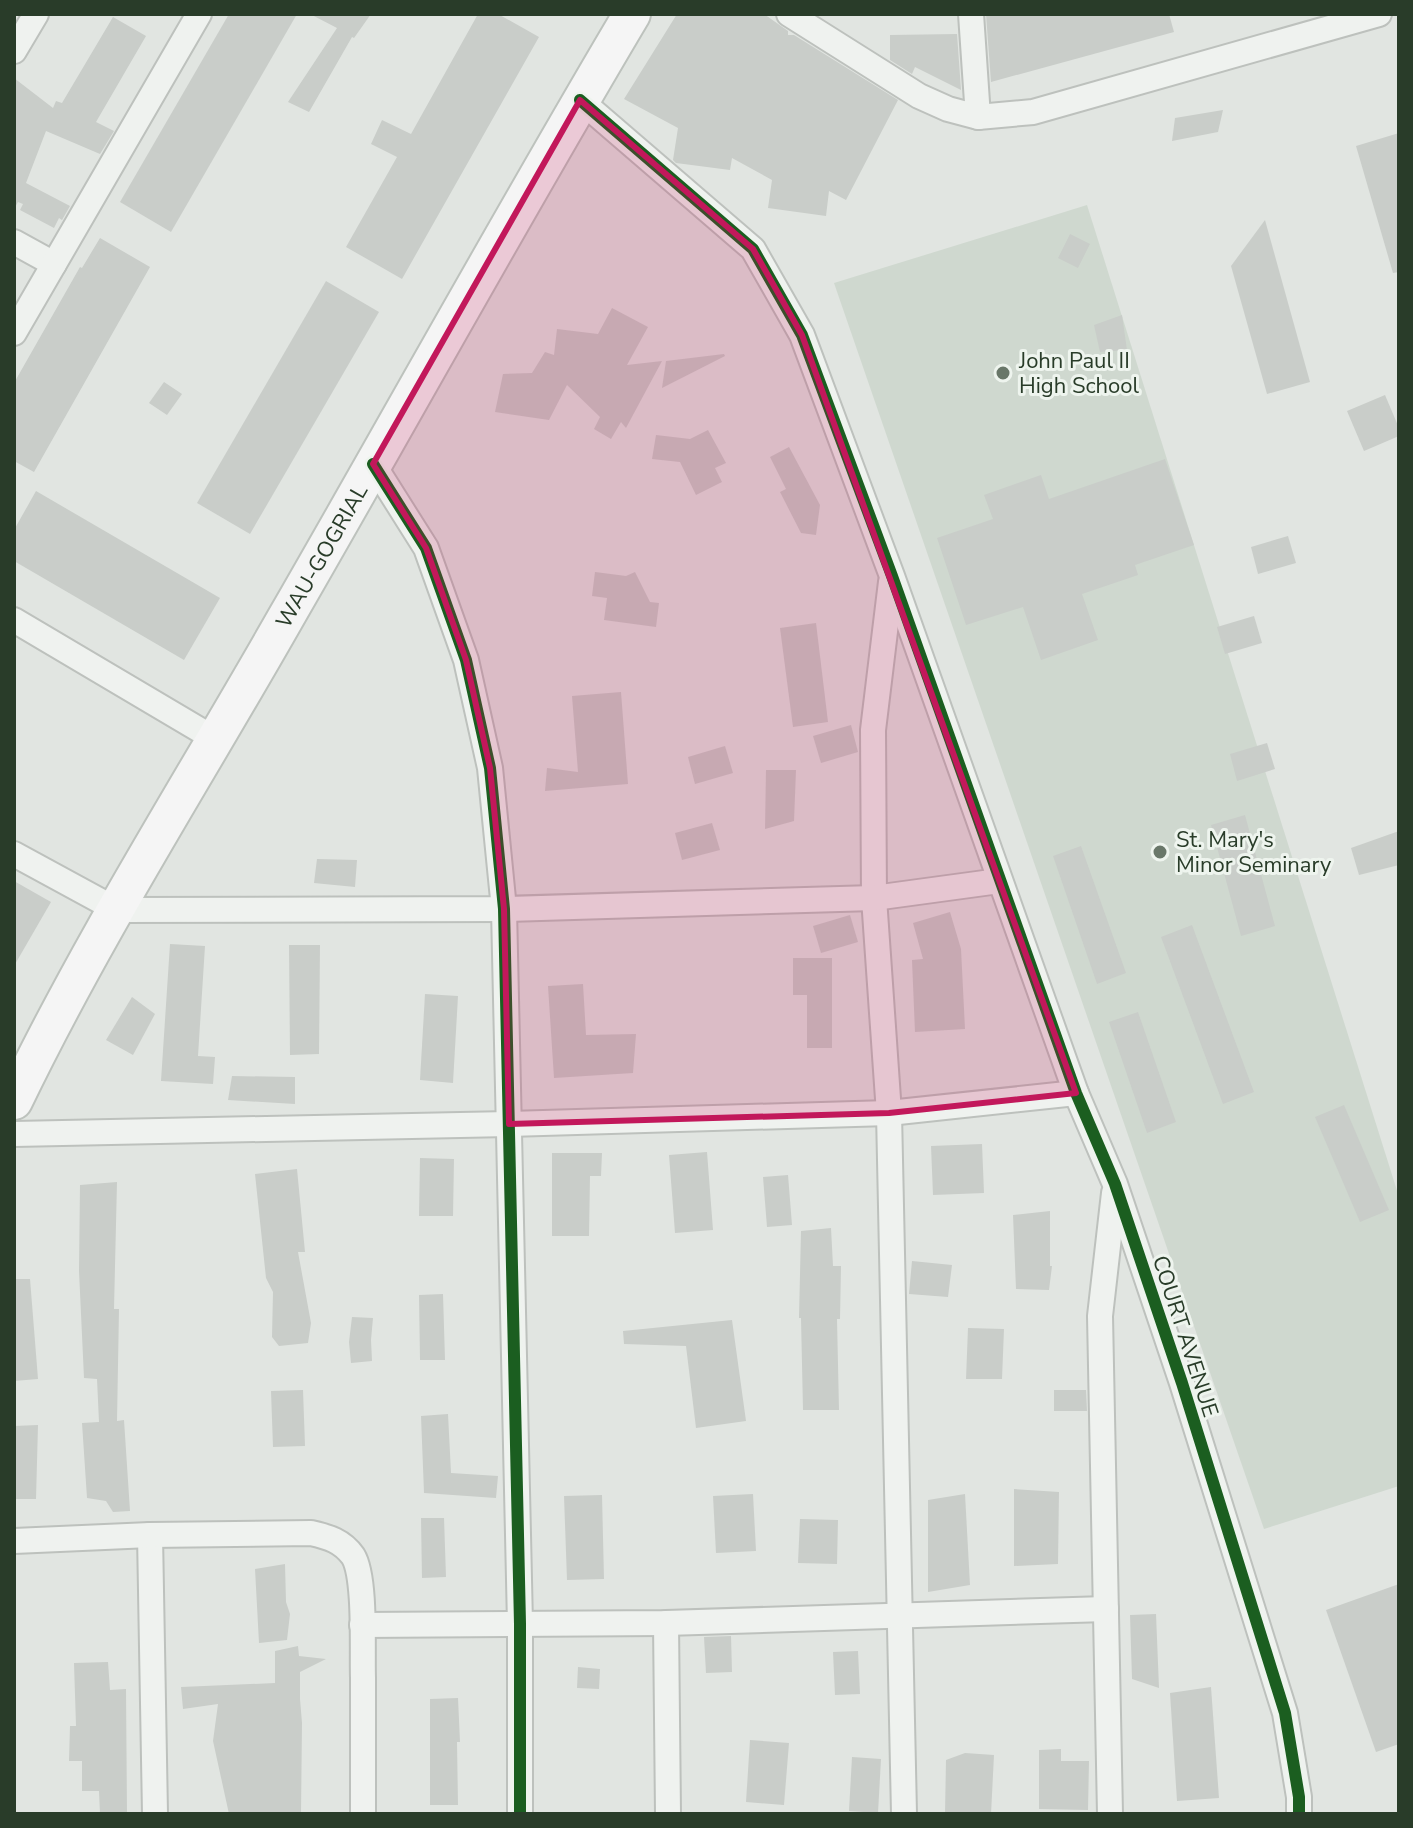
<svg xmlns="http://www.w3.org/2000/svg" width="1413" height="1828" viewBox="0 0 1413 1828" font-family="'Nunito Sans',sans-serif">
  <style>
    .built { fill: #cfd8cf }
    .building { fill: #c9cdc9 }
    .lines { fill: none; stroke-linecap: round; stroke-linejoin: round }
    .street-casing { stroke: #bdc1bd; stroke-width: 28 }
    .primary-casing { stroke: #bdc2bd; stroke-width: 40 }
    .street { stroke: #eff2ef; stroke-width: 24 }
    .primary { stroke: #f5f5f5; stroke-width: 36 }
    .cycleway-casing { stroke: #eef4ee; stroke-width: 17 }
    .cycleway { stroke: #1b5e20; stroke-width: 12 }
    .marked { fill: #c2185b; fill-opacity: 0.2; stroke: #c2185b; stroke-width: 6; stroke-linejoin: round }
    .poi-dot { fill: #697769; stroke: #eef4ee; stroke-width: 3 }
    .labels { text-anchor: middle; stroke-width: 6; stroke-linejoin: round; paint-order: stroke }
    .poi-label { font-size: 22px; fill: #293c29; stroke: #eef4ee; text-anchor: start }
    .street-label { font-size: 22px; fill: #293c29; stroke: #eef4ee }
  </style>
  <rect width="100%" height="100%" fill="#e1e5e1"/>
  <polygon class="built" points="1087,205 1399,1197 1399,1486 1264,1529 834,283"/>
  <g class="building">
    <polygon points="229,14 297,14 171,232 120,202"/>
    <polygon points="310,14 371,14 354,38 352,37 309,112 288,102 337,28"/>
    <polygon points="478,14 498,14 539,37 402,279 346,247 397,157 371,144 382,120 411,134"/>
    <polygon points="677,14 764,14 788,31 788,35 794,35 898,100 846,200 829,191 826,216 768,208 772,180 732,158 730,170 676,163 673,160 678,128 624,99"/>
    <polygon points="986,14 1169,14 1174,32 991,82"/>
    <polygon points="113,17 146,36 96,122 114,131 100,154 46,131 26,183 70,206 62,220 59,218 54,228 20,210 23,204 18,202 14,209 14,78 53,108 56,101 62,103"/>
    <polygon points="957,34 961,90 915,67 912,74 890,60 890,35"/>
    <polygon points="1223,110 1218,132 1172,141 1175,118"/>
    <polygon points="1399,133 1399,272 1393,273 1356,146"/>
    <polygon points="1265,220 1310,382 1267,394 1231,266"/>
    <polygon points="1070,234 1090,244 1078,268 1058,258"/>
    <polygon points="100,238 150,267 34,472 14,461 14,383 80,267 82,268"/>
    <polygon points="326,281 379,312 250,534 197,503"/>
    <polygon points="612,308 648,327 627,365 662,361 626,428 621,422 611,439 594,429 600,417 567,385 549,420 495,412 503,374 532,373 545,352 554,355 557,329 598,334"/>
    <polygon points="1122,315 1127,350 1100,352 1094,325"/>
    <polygon points="724,354 725,356 662,388 666,361"/>
    <polygon points="164,382 182,394 167,415 149,403"/>
    <polygon points="1385,395 1399,428 1399,436 1364,451 1347,411"/>
    <polygon points="708,430 726,463 715,468 722,482 696,495 680,462 652,459 656,435 690,439"/>
    <polygon points="789,447 820,505 816,535 801,533 780,492 786,489 770,457"/>
    <polygon points="1165,459 1194,545 1135,565 1138,575 1082,594 1098,640 1041,660 1023,607 966,625 937,538 993,519 984,495 1041,475 1049,499"/>
    <polygon points="36,491 220,598 184,660 14,561 14,530"/>
    <polygon points="1288,536 1296,563 1258,574 1251,547"/>
    <polygon points="595,572 626,576 635,572 650,602 659,603 656,627 604,620 607,598 592,596"/>
    <polygon points="1254,616 1262,643 1225,654 1217,627"/>
    <polygon points="816,623 828,722 793,727 780,628"/>
    <polygon points="621,692 628,784 545,791 547,768 578,772 572,696"/>
    <polygon points="851,725 858,752 821,763 813,736"/>
    <polygon points="1267,743 1275,769 1237,781 1230,754"/>
    <polygon points="725,746 733,773 695,784 688,757"/>
    <polygon points="766,770 796,770 794,821 765,829"/>
    <polygon points="1245,815 1275,926 1241,936 1211,825"/>
    <polygon points="712,823 720,850 682,860 675,833"/>
    <polygon points="1399,831 1399,865 1359,875 1351,848"/>
    <polygon points="1081,846 1126,973 1097,984 1053,856"/>
    <polygon points="317,859 357,860 355,887 314,883"/>
    <polygon points="14,881 51,902 14,966"/>
    <polygon points="950,912 961,949 965,1029 915,1032 912,960 923,959 913,923"/>
    <polygon points="850,915 858,942 821,953 813,926"/>
    <polygon points="1192,925 1254,1092 1223,1104 1161,937"/>
    <polygon points="170,944 205,946 198,1056 215,1057 213,1084 161,1081"/>
    <polygon points="289,945 320,945 319,1054 290,1055"/>
    <polygon points="793,958 832,958 832,1048 807,1048 807,995 793,995"/>
    <polygon points="583,984 586,1035 636,1034 633,1073 554,1078 548,986"/>
    <polygon points="425,994 458,996 453,1083 420,1080"/>
    <polygon points="132,997 155,1014 133,1055 106,1040"/>
    <polygon points="1138,1012 1176,1122 1147,1133 1109,1022"/>
    <polygon points="232,1076 295,1077 295,1104 228,1100"/>
    <polygon points="1344,1105 1389,1210 1360,1222 1315,1117"/>
    <polygon points="982,1144 984,1193 933,1195 931,1146"/>
    <polygon points="707,1152 713,1230 675,1233 669,1155"/>
    <polygon points="552,1153 602,1153 601,1176 590,1176 589,1236 552,1236"/>
    <polygon points="420,1158 454,1159 453,1216 419,1216"/>
    <polygon points="297,1169 305,1252 298,1252 311,1323 308,1343 279,1346 272,1337 273,1292 266,1278 255,1174"/>
    <polygon points="788,1175 792,1225 767,1227 763,1177"/>
    <polygon points="117,1182 114,1309 119,1309 117,1421 124,1420 130,1511 113,1512 106,1501 87,1498 82,1423 99,1422 97,1379 84,1378 79,1271 80,1185"/>
    <polygon points="1050,1211 1050,1266 1052,1266 1049,1290 1016,1289 1013,1215"/>
    <polygon points="831,1228 833,1266 841,1266 840,1319 837,1319 839,1410 803,1410 801,1318 799,1318 801,1231"/>
    <polygon points="912,1261 952,1265 948,1297 909,1294"/>
    <polygon points="14,1279 30,1279 38,1379 14,1381"/>
    <polygon points="443,1294 445,1360 420,1360 419,1295"/>
    <polygon points="352,1317 373,1318 371,1340 372,1361 351,1363 349,1342"/>
    <polygon points="732,1320 746,1421 696,1428 686,1346 624,1344 623,1331"/>
    <polygon points="968,1328 1004,1329 1002,1379 966,1379"/>
    <polygon points="303,1390 305,1446 273,1447 271,1391"/>
    <polygon points="1054,1390 1086,1390 1087,1411 1054,1411"/>
    <polygon points="448,1414 451,1473 498,1476 496,1498 424,1493 421,1416"/>
    <polygon points="38,1425 36,1499 14,1499 14,1426"/>
    <polygon points="1014,1489 1059,1492 1058,1564 1014,1566"/>
    <polygon points="753,1494 756,1551 716,1553 713,1496"/>
    <polygon points="965,1494 970,1585 928,1592 928,1500"/>
    <polygon points="602,1495 604,1579 567,1580 564,1496"/>
    <polygon points="421,1518 444,1518 446,1577 422,1578"/>
    <polygon points="800,1519 838,1520 837,1564 798,1563"/>
    <polygon points="285,1564 286,1602 290,1614 287,1640 259,1643 255,1569"/>
    <polygon points="1399,1584 1399,1744 1376,1752 1326,1610"/>
    <polygon points="1156,1614 1159,1688 1132,1679 1130,1615"/>
    <polygon points="731,1636 732,1672 706,1673 704,1637"/>
    <polygon points="298,1646 299,1656 326,1659 300,1672 300,1699 302,1723 301,1814 229,1814 213,1741 218,1704 183,1709 181,1687 275,1683 275,1651"/>
    <polygon points="858,1651 860,1694 835,1695 833,1652"/>
    <polygon points="108,1662 110,1690 126,1689 127,1814 100,1814 99,1791 82,1791 82,1761 69,1761 70,1726 76,1726 74,1663"/>
    <polygon points="578,1667 600,1669 599,1689 577,1688"/>
    <polygon points="1211,1687 1219,1798 1177,1801 1170,1693"/>
    <polygon points="458,1698 460,1742 457,1742 458,1805 430,1805 430,1699"/>
    <polygon points="750,1740 789,1743 784,1805 746,1802"/>
    <polygon points="1061,1749 1061,1761 1089,1761 1088,1810 1039,1809 1039,1750"/>
    <polygon points="965,1753 994,1755 991,1814 945,1814 946,1760"/>
    <polygon points="852,1757 881,1759 878,1813 849,1811"/>
  </g>
  <g class="lines">
    <g class="street-casing">
      <g id="street">
        <polyline points="789,14 919,96 948,109 978,117 1033,112 1379,14"/>
        <polyline points="971,14 978,117"/>
        <polyline points="14,51 36,14"/>
        <polyline points="580,100 753,249 802,335 892,576 1076,1093 1115,1184 1182,1383 1285,1713 1299,1797 1299,1814"/>
        <polyline points="14,242 54,264"/>
        <polyline points="14,333 199,14"/>
        <polyline points="373,464 426,548 466,660 490,768 504,909 520,1624 520,1814"/>
        <polyline points="891,582 873,730 874,898 889,1113 904,1814"/>
        <polyline points="14,620 215,739"/>
        <polyline points="14,854 117,910 504,909 874,898 999,881"/>
        <polyline points="14,1134 509,1124 889,1113 1076,1093"/>
        <polyline points="150,1535 155,1814"/>
        <path d="M 14,1541 L 150,1535 L 311,1533 C 329,1537 342,1541 353,1556 C 366,1577 362,1651 363,1678 C 363,1723 363,1769 363,1814"/>
        <polyline points="666,1623 668,1814"/>
        <polyline points="362,1625 666,1623 1106,1609"/>
        <polyline points="1110,1814 1100,1316 1114,1193"/>
      </g>
    </g>
    <g class="primary-casing">
      <g id="primary">
        <path id="s1" d="M 14,1101 C 94,935 194,779 285,619 C 401,418 513,214 632,14"/>
      </g>
    </g>
    <use href="#street" class="street"/>
    <use href="#primary" class="primary"/>
    <g class="cycleway-casing">
      <g id="cycleway">
        <polyline points="580,100 753,249 802,335 892,576 1076,1093 1115,1184 1182,1383 1285,1713 1299,1797 1299,1814"/>
        <polyline points="373,464 426,548 466,660 490,768 504,909 520,1624 520,1814"/>
      </g>
    </g>
    <use href="#cycleway" class="cycleway"/>
  </g>
  <path class="marked" d="M 580,100 L 753,249 L 802,335 L 1076,1093 L 889,1113 L 509,1124 L 504,909 L 490,768 L 466,660 L 426,548 L 373,464 Z"/>
  <g class="poi-dot">
    <circle cx="1003" cy="373" r="8"/>
    <circle cx="1160" cy="852" r="8"/>
  </g>
  <g class="labels">
    <g class="poi-label">
      <text x="1019" y="368">John Paul II<tspan x="1019" dy="25">High School</tspan></text>
      <text x="1176" y="847">St. Mary's<tspan x="1176" dy="25">Minor Seminary</tspan></text>
    </g>
    <g class="street-label">
      <text dy="8" stroke="none"><textPath href="#s1" startOffset="626">WAU-GOGRIAL</textPath></text>
      <text transform="translate(1186 1336) rotate(72)" y="8">COURT AVENUE</text>
    </g>
  </g>
  <rect width="1413" height="1828" fill="none" stroke="#293c29" stroke-width="32"/>
</svg>
